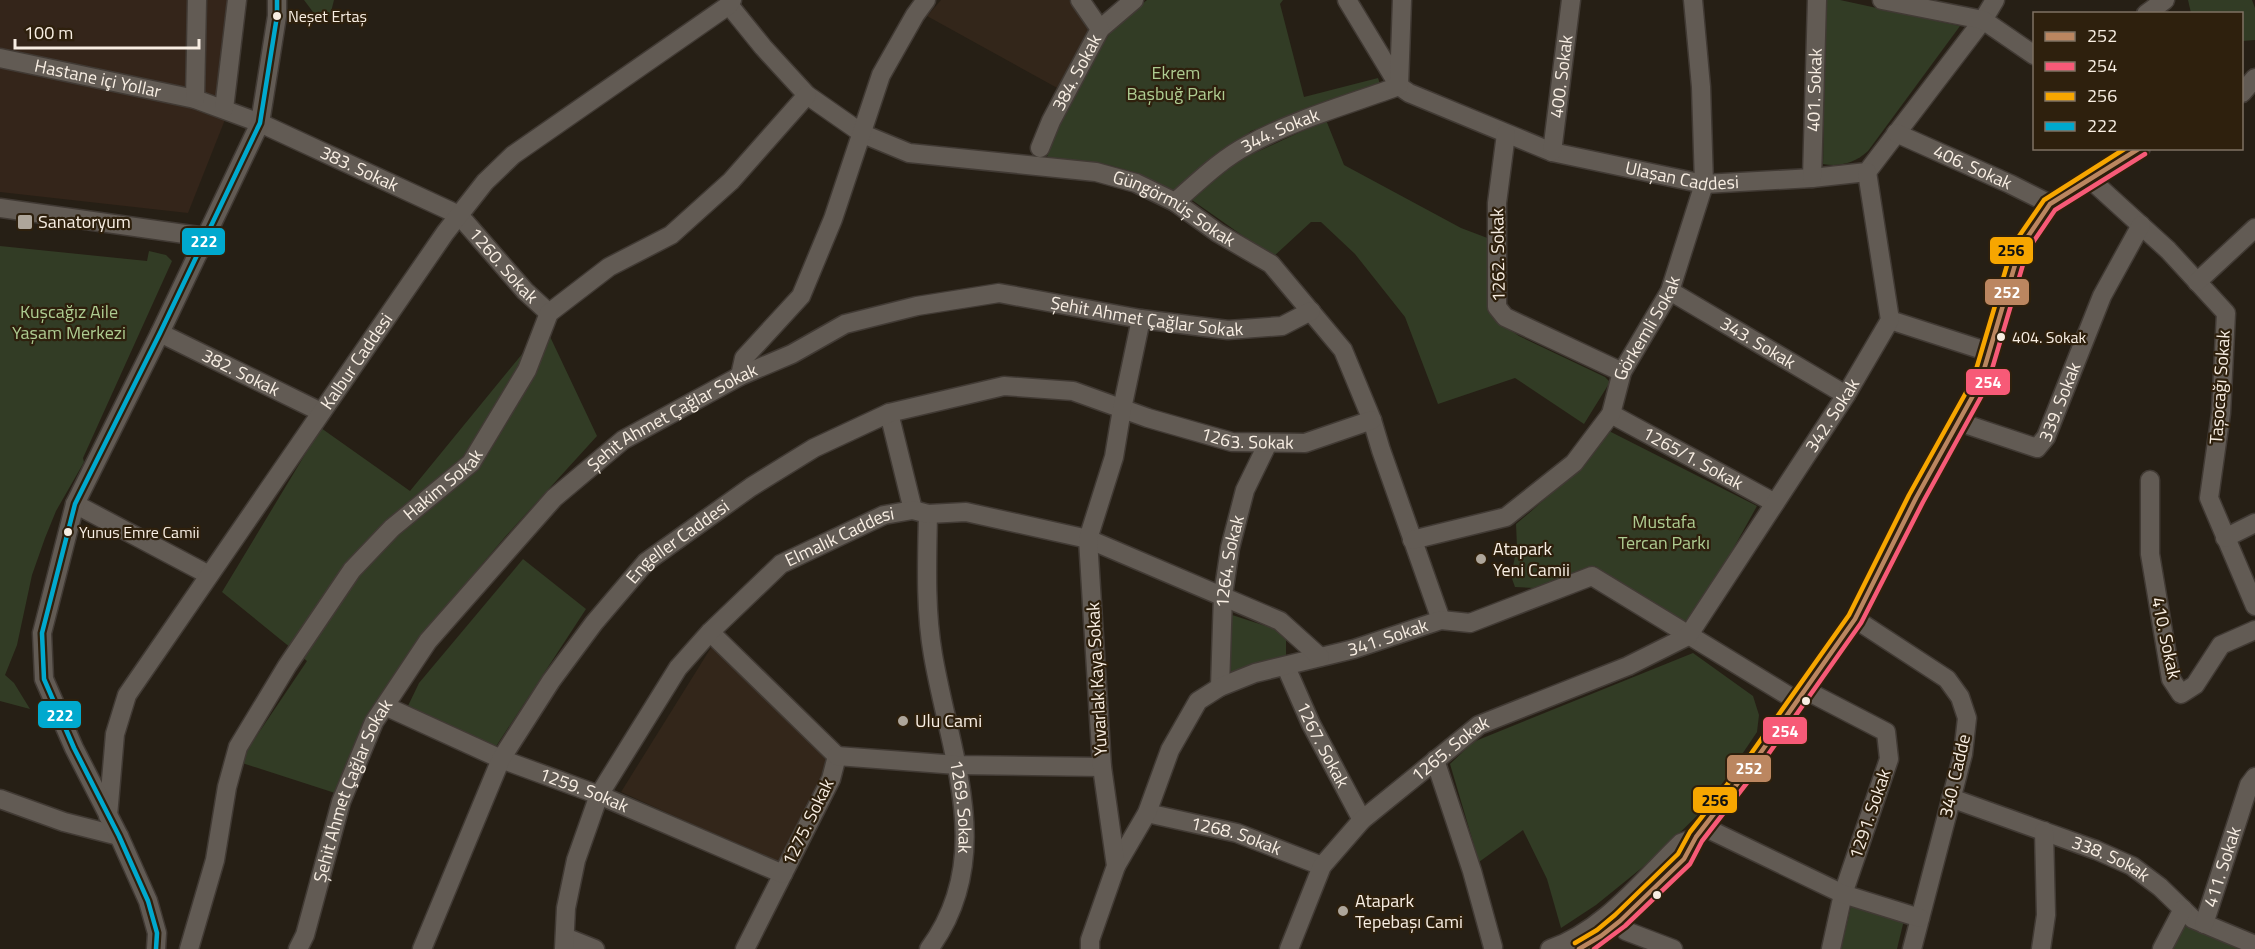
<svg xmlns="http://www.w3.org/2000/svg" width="2255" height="949" viewBox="0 0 2255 949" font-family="'Titillium Web',sans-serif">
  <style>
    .education { fill: #33261a }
    .medical { fill: #34251a }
    .green { fill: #323c25 }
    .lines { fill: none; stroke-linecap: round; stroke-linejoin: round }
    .minor-casing { stroke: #413a34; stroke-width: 21 }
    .minor { stroke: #625b54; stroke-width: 18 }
    .bus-1-casing { stroke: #2e200d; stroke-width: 9 }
    .bus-2-casing { stroke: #2e200d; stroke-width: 9 }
    .bus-3-casing { stroke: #2e200d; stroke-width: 9 }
    .bus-4-casing { stroke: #2e200d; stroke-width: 9 }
    .bus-1 { stroke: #bb8660; stroke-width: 4.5 }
    .bus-2 { stroke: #f75a77; stroke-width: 4.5 }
    .bus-3 { stroke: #f7a600; stroke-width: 4.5 }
    .bus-4 { stroke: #00a9ce; stroke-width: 4.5 }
    .bus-dot { fill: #f8eee3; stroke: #2e200d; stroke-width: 2 }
    .poi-dot { fill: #aea69b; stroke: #2e200d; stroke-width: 2 }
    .labels { text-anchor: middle; stroke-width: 4.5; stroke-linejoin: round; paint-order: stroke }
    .bus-label { font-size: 16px; fill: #f8eee3; stroke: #2e200d; text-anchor: start }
    .street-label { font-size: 18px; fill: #f8eee3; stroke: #2e200d }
    .park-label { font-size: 18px; fill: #aecc91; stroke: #2e200d }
    .poi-label { font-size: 18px; fill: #f8eee3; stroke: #2e200d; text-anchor: start }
    .line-badge { stroke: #2e200d; stroke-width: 2 }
    .badge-label { font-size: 16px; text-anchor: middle; font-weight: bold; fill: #fff }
    .pale-badge-label { font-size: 16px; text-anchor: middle; font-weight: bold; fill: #111 }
  </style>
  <rect width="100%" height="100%" fill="#261f15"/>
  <g class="education">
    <polygon points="941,0 1069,0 1093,31 1061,90 927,16"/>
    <polygon points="712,646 828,760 781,864 621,792"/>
  </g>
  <polygon class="medical" points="0,0 247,0 228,112 188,213 0,192"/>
  <g class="green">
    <polygon points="304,0 334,0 330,16 319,20"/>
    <polygon points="1147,0 1283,0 1280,4 1304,97 1378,78 1381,87 1251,131 1176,192 1171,191 1133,172 1109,165 1049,162 1047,157 1058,128 1094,58 1114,27"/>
    <path d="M 1826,0 L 1840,0 L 1960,26 L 1868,151 C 1855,163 1840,167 1823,164 Z"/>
    <polygon points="2188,0 2252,0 2255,8 2255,40 2242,41 2242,14 2191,13"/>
    <polygon points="1326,120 1344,165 1461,228 1490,239 1496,320 1519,336 1605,377 1610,382 1584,424 1515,378 1438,404 1405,317 1355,254 1321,222 1311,222 1273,257 1189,198 1231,164"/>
    <polygon points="0,246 147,261 149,251 166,255 172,261 83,458 84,462 56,511 45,538 32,575 17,645 5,675 14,683 30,709 0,701"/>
    <polygon points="545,326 597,436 505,537 434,621 368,716 335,793 239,762 307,661 222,592 321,428 410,491"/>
    <path d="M 1609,431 L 1757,506 L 1689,628 L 1595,566 L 1534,588 L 1515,587 L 1511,576 L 1517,547 L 1516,524 C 1551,495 1581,466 1609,431 Z"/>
    <polygon points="523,559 586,609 495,748 407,708 419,683"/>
    <polygon points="1226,613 1281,631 1286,638 1286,657 1231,673"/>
    <polygon points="1693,653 1753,696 1759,715 1757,732 1708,805 1654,858 1596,905 1561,928 1547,879 1523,830 1479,862 1450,764 1473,742"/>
    <polygon points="1851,906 1904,920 1897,949 1841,949"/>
    <polygon points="2183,925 2241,949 2170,949"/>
  </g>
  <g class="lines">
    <g class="minor-casing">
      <g id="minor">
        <path id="s1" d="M 1347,0 L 1399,86 L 1409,93 L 1552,152 L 1704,184 L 1812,178 L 1867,172 L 1983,20 L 1995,0"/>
        <polyline points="1882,0 1983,20 2034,55"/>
        <path id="s2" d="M 729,5 L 763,47 L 807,95 L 863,134 L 909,153 L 1096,172 L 1136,183 L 1175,202 L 1218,233 L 1271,264 L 1343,350 L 1372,420 L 1381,450 L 1441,620"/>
        <polyline points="2146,14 2165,0"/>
        <polyline points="1100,29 1134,0"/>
        <path id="s3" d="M 0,58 L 195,99 L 260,123 L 459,215 L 525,291 L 549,313"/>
        <polyline points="2242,93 2255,78"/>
        <polyline points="195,99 197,0"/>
        <polyline points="224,109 237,0"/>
        <path id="s4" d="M 1896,133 L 2010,184 L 2050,204"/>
        <polyline points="1506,134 1497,203 1497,307 1505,317 1622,372"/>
        <path id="s5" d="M 1040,148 L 1051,121 L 1100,29 L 1080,0"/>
        <path id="s6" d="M 1552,152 L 1571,0"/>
        <path id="s7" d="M 1812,178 L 1817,0"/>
        <polyline points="2090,179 2168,250 2226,313 2221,413 2209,498 2255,606"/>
        <path id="s8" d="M 1175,202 C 1198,182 1221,159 1248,145 C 1293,120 1350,104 1399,86 L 1402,0"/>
        <polyline points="0,208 206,237"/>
        <polyline points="2197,282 2255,228"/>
        <path id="s9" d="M 1670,291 L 1846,395"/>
        <polyline points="1890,320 1989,352"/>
        <path id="s10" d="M 160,333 L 321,412"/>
        <polyline points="740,376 744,358 801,296 833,219 881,75 915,15 926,0"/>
        <polyline points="889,413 913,510"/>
        <path id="s11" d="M 1611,414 L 1775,503"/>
        <path id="s12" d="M 1959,422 L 2037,448 L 2046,437 L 2102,296 L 2141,225"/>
        <polyline points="2150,480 2150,554 2171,679 2181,694 2195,685 2221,645 2255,630"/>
        <polyline points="75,504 209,575"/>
        <path id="s13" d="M 928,514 C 927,561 925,609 933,655 C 950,755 997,857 929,949"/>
        <polyline points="2225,538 2255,523"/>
        <path id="s14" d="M 1412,540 L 1506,517 L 1574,463 L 1611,414 L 1622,372 L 1670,291 L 1704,184 L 1701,87 L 1693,0"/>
        <polyline points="1855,619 1947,679 1960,697 1967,718 1963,754 1912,949"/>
        <polyline points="710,632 837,756 831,779 745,949"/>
        <path id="s15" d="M 1286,667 L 1311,724 L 1362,820"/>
        <path id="s16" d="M 1220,687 L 1223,595 L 1230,548 L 1245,490 L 1268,443"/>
        <polyline points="1805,690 1886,732 1889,759 1843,894 1831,949"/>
        <path id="s17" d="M 385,706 L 501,759 L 599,795 L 783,874"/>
        <polyline points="837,756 957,765 1102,767"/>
        <polyline points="1435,760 1472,871 1493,947"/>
        <path id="s18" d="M 1951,798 L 2096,850 L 2132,866 L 2160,887 L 2193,919 L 2255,945"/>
        <polyline points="0,799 64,822 119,836"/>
        <path id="s19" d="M 1147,813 L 1237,833 L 1322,866"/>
        <path id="s20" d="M 108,816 L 115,734 L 127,695 L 445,233 L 485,182 L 513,155 L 729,5 L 732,0"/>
        <polyline points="1704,827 1843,894 1920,918"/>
        <path id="s21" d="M 1116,866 L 1147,813 L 1170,750 L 1198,701 L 1220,687 L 1255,673 L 1354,649 L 1441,620 L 1470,623 L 1592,576 L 1797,701"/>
        <path id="s22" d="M 2204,924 L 2249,785 L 2255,777"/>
        <polyline points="1626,931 1673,949"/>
        <polyline points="565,937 595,949"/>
        <polyline points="156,949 157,933 148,901 119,836 74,748 44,679 42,633 75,504 160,333 260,123 277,16 277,0"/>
        <path id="s23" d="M 189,949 L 215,860 L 227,787 L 238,747 L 287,666 L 352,570 L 392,528 L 471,463 L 527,370 L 549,313 L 609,267 L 671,235 L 731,181 L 807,95"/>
        <path id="s24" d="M 298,949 L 305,935 L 341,802 L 374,722 L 428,641 L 554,498 L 623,440 L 740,376 L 792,354 L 845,324 L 917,306 L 999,293 L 1141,319 L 1228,330 L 1282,326 L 1311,311"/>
        <path id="s25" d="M 422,949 L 501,759 L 551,681 L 594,623 L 646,562 L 751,487 L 814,448 L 889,413 L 1004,386 L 1073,391 L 1148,418 L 1232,442 L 1305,443 L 1372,420"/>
        <path id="s26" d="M 564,949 L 566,908 L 576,860 L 599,795 L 678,668 L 710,632 L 781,564 L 884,515 L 913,510 L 928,514 L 966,512 L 1088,539 L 1280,621 L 1320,657"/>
        <polyline points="1090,949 1090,940 1116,866 1102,767 1088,539 1114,457 1122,409 1141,319"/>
        <path id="s27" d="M 1289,949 L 1322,866 L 1362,820 L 1479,725 L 1628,666 L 1688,636 L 1846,395 L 1890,320 L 1867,172"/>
        <path d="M 1550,949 C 1603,931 1642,881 1681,843 L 1694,838"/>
        <polyline points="1579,949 1601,936 1620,921 1684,859 1696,837 1754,762 1855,619 1916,498 1980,383 2020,248 2050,204 2141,148"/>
        <polyline points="2041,949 2046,915 2044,831"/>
        <polyline points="2162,949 2183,909"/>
      </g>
    </g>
    <use href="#minor" class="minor"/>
    <g class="bus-1-casing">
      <polyline id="bus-1" points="1579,949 1601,936 1620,921 1684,859 1696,837 1754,762 1855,619 1916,498 1980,383 2020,248 2050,204 2140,148"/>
    </g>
    <g class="bus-2-casing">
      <polyline id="bus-2" points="1594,949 1625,926 1690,864 1702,841 1760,766 1861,623 1923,502 1987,386 2027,251 2055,210 2145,154"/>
    </g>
    <g class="bus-3-casing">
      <polyline id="bus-3" points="1575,943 1597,930 1615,915 1678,854 1690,832 1748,758 1849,615 1909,495 1973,380 2013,245 2044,200 2126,148"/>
    </g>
    <g class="bus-4-casing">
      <polyline id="bus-4" points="156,949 157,933 148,901 119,836 74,748 44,679 42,633 75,504 160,333 260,123 277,16 277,0"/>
    </g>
    <use href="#bus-1" class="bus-1"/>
    <use href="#bus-2" class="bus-2"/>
    <use href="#bus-3" class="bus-3"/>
    <use href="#bus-4" class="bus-4"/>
  </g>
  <g class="bus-dot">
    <circle cx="277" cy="16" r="5"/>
    <circle cx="2001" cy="337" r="5"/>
    <circle cx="68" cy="532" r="5"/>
    <circle cx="1806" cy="701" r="5"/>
    <circle cx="1657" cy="895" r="5"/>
  </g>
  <g class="poi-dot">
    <rect x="17" y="214" width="16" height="16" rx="3"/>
    <circle cx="1481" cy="559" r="6"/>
    <circle cx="903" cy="721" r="6"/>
    <circle cx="1343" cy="911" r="6"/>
  </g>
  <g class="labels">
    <g class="bus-label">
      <text x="288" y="22">Neşet Ertaş</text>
      <text x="2012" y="343">404. Sokak</text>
      <text x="79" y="538">Yunus Emre Camii</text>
    </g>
    <g class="street-label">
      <text dy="6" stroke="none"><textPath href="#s5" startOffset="84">384. Sokak</textPath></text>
      <text dy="6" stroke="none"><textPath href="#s6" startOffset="76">400. Sokak</textPath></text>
      <text dy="6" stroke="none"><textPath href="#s3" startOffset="100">Hastane içi Yollar</textPath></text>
      <text dy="6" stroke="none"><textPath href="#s7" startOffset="88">401. Sokak</textPath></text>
      <text dy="6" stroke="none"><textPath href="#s8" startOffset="128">344. Sokak</textPath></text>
      <text dy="6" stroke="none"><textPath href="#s4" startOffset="84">406. Sokak</textPath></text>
      <text dy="6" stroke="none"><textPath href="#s3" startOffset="378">383. Sokak</textPath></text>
      <text dy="6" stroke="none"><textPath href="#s1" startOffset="400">Ulaşan Caddesi</textPath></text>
      <text dy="6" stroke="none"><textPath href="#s2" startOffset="512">Güngörmüş Sokak</textPath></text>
      <text transform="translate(1498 255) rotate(-91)" y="6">1262. Sokak</text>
      <text dy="6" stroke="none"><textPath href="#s3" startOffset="555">1260. Sokak</textPath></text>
      <text dy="6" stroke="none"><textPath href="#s24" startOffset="1176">Şehit Ahmet Çağlar Sokak</textPath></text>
      <text dy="6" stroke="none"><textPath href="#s14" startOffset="339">Görkemli Sokak</textPath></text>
      <text dy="6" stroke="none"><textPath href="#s9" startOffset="102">343. Sokak</textPath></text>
      <text dy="6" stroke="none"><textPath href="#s20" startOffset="528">Kalbur Caddesi</textPath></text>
      <text dy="6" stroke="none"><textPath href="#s10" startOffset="90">382. Sokak</textPath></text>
      <text transform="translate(2220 387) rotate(-86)" y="6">Taşocağı Sokak</text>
      <text dy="6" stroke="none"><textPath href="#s12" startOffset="134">339. Sokak</textPath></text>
      <text dy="6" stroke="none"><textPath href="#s27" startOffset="792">342. Sokak</textPath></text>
      <text dy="6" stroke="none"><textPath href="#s24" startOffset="672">Şehit Ahmet Çağlar Sokak</textPath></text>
      <text dy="6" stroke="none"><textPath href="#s25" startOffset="1106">1263. Sokak</textPath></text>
      <text dy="6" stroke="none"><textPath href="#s11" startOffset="93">1265/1. Sokak</textPath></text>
      <text dy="6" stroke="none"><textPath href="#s23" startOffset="544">Hakim Sokak</textPath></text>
      <text dy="6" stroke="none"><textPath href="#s26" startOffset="520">Elmalık Caddesi</textPath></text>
      <text dy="6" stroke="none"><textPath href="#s25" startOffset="488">Engeller Caddesi</textPath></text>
      <text dy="6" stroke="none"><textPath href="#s16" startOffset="126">1264. Sokak</textPath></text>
      <text dy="6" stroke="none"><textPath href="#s21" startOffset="386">341. Sokak</textPath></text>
      <text transform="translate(2166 638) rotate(78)" y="6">410. Sokak</text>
      <text transform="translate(1097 679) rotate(-93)" y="6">Yuvarlak Kaya Sokak</text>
      <text dy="6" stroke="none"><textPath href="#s15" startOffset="86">1267. Sokak</textPath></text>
      <text dy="6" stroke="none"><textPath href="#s27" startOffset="264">1265. Sokak</textPath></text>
      <text transform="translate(1955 776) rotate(-77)" y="6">340. Cadde</text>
      <text dy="6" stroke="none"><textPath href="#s17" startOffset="216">1259. Sokak</textPath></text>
      <text dy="6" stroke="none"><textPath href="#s24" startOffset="168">Şehit Ahmet Çağlar Sokak</textPath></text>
      <text dy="6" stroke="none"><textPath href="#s13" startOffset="296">1269. Sokak</textPath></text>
      <text transform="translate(1870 814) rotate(-71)" y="6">1291. Sokak</text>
      <text transform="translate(808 822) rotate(-64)" y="6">1275. Sokak</text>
      <text dy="6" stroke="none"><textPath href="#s19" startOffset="92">1268. Sokak</textPath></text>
      <text dy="6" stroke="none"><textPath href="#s18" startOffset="171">338. Sokak</textPath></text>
      <text dy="6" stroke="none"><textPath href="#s22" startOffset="60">411. Sokak</textPath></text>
    </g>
    <g class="park-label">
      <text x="1176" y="79">Ekrem<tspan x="1176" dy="21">Başbuğ Parkı</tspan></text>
      <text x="69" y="318">Kuşcağız Aile<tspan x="69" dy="21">Yaşam Merkezi</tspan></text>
      <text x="1664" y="528">Mustafa<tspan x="1664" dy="21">Tercan Parkı</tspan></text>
    </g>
    <g class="poi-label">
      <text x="38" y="228">Sanatoryum</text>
      <text x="1493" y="555">Atapark<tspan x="1493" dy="21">Yeni Camii</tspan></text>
      <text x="915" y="727">Ulu Cami</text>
      <text x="1355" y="907">Atapark<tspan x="1355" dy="21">Tepebaşı Cami</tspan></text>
    </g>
  </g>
  <g class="line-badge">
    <rect x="181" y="227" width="45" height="29" rx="6" fill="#00a9ce"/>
    <rect x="1989" y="236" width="45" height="29" rx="6" fill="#f7a600"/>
    <rect x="1984" y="278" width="46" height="28" rx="6" fill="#bb8660"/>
    <rect x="1965" y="368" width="46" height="28" rx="6" fill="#f75a77"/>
    <rect x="37" y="700" width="45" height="29" rx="6" fill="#00a9ce"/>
    <rect x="1762" y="716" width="46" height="29" rx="6" fill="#f75a77"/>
    <rect x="1726" y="754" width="46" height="29" rx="6" fill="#bb8660"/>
    <rect x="1692" y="786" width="46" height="28" rx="6" fill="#f7a600"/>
  </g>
  <g class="badge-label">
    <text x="204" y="247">222</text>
    <text x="2007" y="298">252</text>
    <text x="1988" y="388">254</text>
    <text x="60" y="721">222</text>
    <text x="1785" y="737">254</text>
    <text x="1749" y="774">252</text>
  </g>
  <g class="pale-badge-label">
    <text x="2011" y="256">256</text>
    <text x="1715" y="806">256</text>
  </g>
  <rect x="2033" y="12" width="210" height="138" fill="#2e200d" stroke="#7f7263" stroke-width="1.5"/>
  <rect x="2045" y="32" width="30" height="9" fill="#bb8660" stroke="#7f7263" stroke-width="1.5"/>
  <text x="2087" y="42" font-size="18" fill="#f8eee3">252</text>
  <rect x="2045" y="62" width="30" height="9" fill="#f75a77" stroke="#7f7263" stroke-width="1.5"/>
  <text x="2087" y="72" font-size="18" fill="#f8eee3">254</text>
  <rect x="2045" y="92" width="30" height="9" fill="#f7a600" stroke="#7f7263" stroke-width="1.5"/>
  <text x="2087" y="102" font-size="18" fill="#f8eee3">256</text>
  <rect x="2045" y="122" width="30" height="9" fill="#00a9ce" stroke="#7f7263" stroke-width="1.5"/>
  <text x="2087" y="132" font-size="18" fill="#f8eee3">222</text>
  <path d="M15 39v9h184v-9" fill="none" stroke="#f8eee3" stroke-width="3"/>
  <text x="24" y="39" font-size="18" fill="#f8eee3" stroke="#2e200d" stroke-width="4.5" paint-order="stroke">100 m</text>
</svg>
